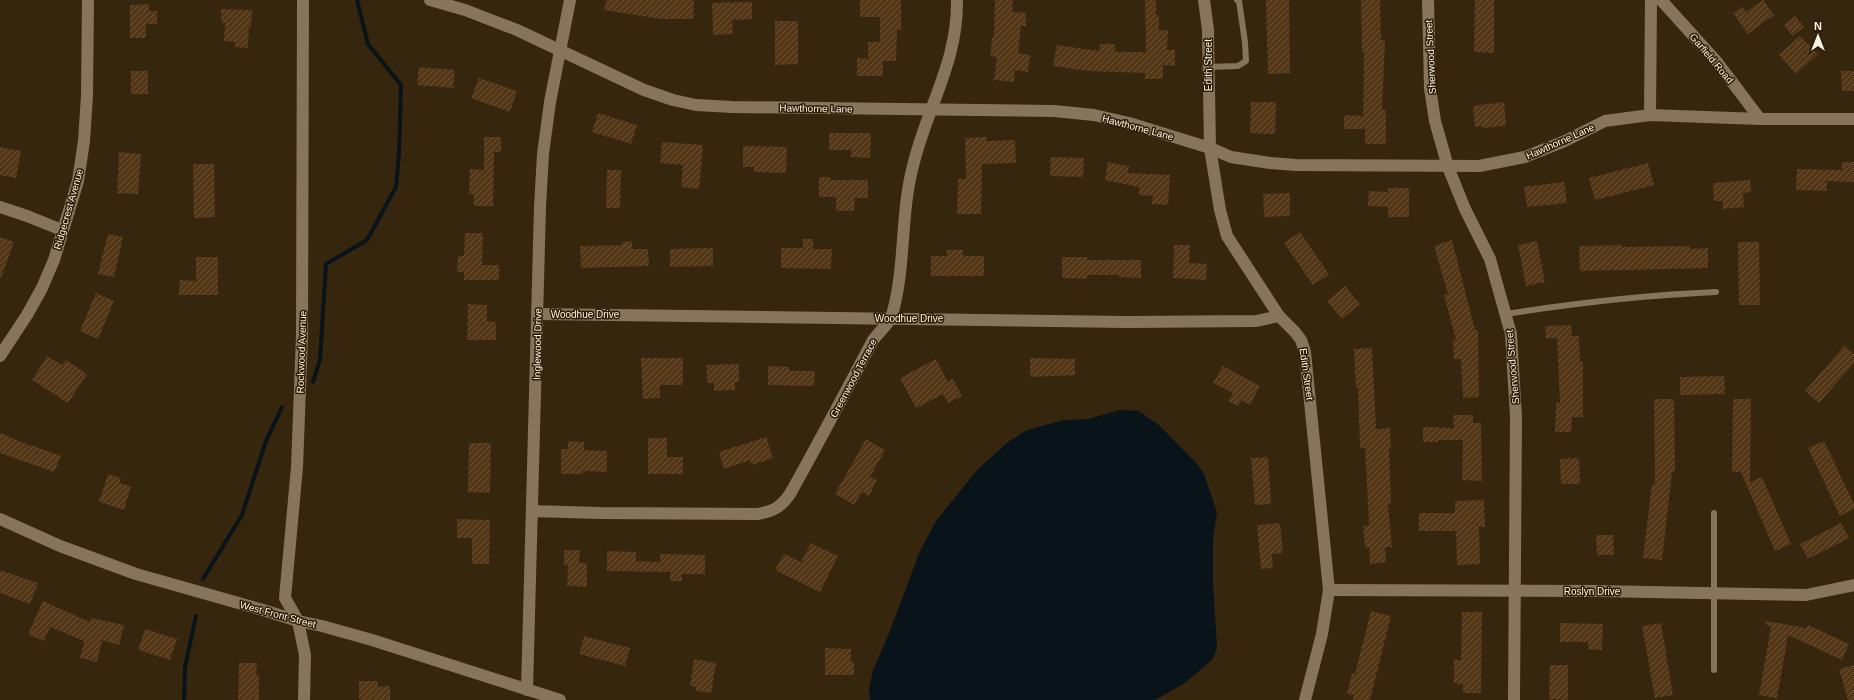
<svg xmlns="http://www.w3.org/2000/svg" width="1854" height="700" viewBox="0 0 1854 700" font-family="Helvetica,sans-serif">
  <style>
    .water { fill: #081419 }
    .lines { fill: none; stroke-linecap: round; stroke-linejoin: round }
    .stream { stroke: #081419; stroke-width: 4 }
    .building { fill: url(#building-hatch) }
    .lane { stroke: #87755b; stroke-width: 6 }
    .street { stroke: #87755b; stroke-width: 12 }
    .secondary { stroke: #87755b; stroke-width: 12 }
    .labels { text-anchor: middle; stroke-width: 3; stroke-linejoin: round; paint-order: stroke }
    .street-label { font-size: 10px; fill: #fef3e5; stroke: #2c1c04 }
  </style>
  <defs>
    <pattern id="building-hatch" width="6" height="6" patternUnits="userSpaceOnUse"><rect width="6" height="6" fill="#523616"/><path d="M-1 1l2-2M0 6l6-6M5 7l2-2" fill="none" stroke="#6c5438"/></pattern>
  </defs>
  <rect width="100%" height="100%" fill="#36260e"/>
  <polygon class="water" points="1120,410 1139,411 1160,426 1197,464 1204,474 1217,512 1213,538 1213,585 1217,647 1214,656 1212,660 1185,683 1155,700 870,700 869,689 873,670 888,636 920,551 936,521 978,469 1008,442 1027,430 1064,420 1088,419"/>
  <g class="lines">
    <g class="stream">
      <polyline points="313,382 320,360 326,264 367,240 396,187 399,153 401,85 368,44 357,0"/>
      <polyline points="203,579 242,515 266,441 282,407"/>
      <polyline points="184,700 185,667 196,616"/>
    </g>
  </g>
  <g class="building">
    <polygon points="606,0 694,0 693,19 661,19 604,10"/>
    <polygon points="860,0 901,0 901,30 897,30 896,61 883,61 883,76 857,76 857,58 868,59 868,42 880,42 880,17 860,17"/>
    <polygon points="995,0 1013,0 1012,12 1026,13 1026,26 1021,26 1018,53 1030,55 1028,72 1015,70 1014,82 994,80 997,57 990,56 992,38 994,38"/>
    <polygon points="1145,0 1156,0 1156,15 1159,15 1159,30 1168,30 1167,50 1175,50 1175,66 1163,65 1163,79 1145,79 1145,73 1088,71 1053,66 1057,45 1099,51 1100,44 1115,44 1115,52 1146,52"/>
    <polygon points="1266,0 1289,0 1290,73 1268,74"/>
    <polygon points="1361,0 1380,0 1381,40 1385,40 1382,110 1386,110 1386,144 1365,144 1365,129 1344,129 1344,115 1363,116 1364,52 1362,52"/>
    <polygon points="1475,0 1494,0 1494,53 1474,52"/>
    <polygon points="1763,0 1774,15 1748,34 1733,13 1742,7 1746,12"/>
    <polygon points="752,2 752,19 732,20 733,34 713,35 712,3"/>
    <polygon points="149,4 149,11 157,11 157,24 146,24 146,38 130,38 130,5"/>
    <polygon points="221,9 252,10 251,26 249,26 248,48 235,47 235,42 224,41 225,23 221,22"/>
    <polygon points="1795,16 1804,27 1793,36 1784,25"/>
    <polygon points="775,21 798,21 798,64 775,65"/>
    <polygon points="1800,36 1818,54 1796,74 1779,55"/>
    <polygon points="419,67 455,70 453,88 417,85"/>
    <rect x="131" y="71" width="17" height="23"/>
    <polygon points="1841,71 1854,71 1854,91 1842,91"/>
    <polygon points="479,78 517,91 510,112 471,98"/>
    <polygon points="1251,102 1276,102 1275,134 1250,133"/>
    <polygon points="1504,102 1506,126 1482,128 1482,126 1475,127 1473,106"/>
    <polygon points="598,113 637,125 631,144 592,132"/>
    <polygon points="829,133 871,133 870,158 851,157 851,150 829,150"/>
    <polygon points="484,137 501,137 501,152 494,152 493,206 474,206 474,194 469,194 470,169 484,170"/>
    <polygon points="987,137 987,141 1015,140 1016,163 982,164 981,214 957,214 958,179 966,179 965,138"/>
    <polygon points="662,142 703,145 699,189 681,187 683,165 660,163"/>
    <polygon points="743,146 787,147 786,173 754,172 754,167 743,167"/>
    <polygon points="0,147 21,151 16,178 0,175"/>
    <polygon points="119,152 141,154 138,194 117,193"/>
    <polygon points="1051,157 1084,158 1083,177 1050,176"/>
    <polygon points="1108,162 1129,166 1128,173 1170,175 1168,205 1152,204 1153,196 1139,195 1139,187 1105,180"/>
    <polygon points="1842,162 1854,162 1854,182 1827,181 1827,191 1796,190 1797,169 1842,170"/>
    <polygon points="1648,163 1654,185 1595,200 1589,178"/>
    <polygon points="193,164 214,164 215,217 194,218"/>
    <polygon points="607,170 621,170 620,208 606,208"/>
    <polygon points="819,177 830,177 830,180 868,180 868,198 855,198 854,211 836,211 836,197 819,197"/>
    <polygon points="1750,180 1751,192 1743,193 1744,207 1723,209 1723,201 1714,201 1713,183"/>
    <polygon points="1564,182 1567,203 1527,207 1524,187"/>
    <polygon points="1388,188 1409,188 1409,217 1388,217 1388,207 1368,206 1369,191 1388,192"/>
    <polygon points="1290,193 1290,216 1264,217 1263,194"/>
    <polygon points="1300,232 1329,274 1313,285 1284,243"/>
    <polygon points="465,233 483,233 482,265 499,265 499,280 464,280 464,272 457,272 458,256 464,256"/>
    <polygon points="108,234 123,237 114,277 98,274"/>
    <polygon points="0,237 14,242 1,278 0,278"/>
    <polygon points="803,239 813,239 813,249 832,249 831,269 781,268 781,248 803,248"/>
    <polygon points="1452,240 1475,330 1478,330 1479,397 1463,398 1461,359 1454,359 1453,340 1456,340 1444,295 1448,294 1434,246"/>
    <polygon points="632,241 632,249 648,249 649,266 581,268 580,246 622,245 622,242"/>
    <polygon points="1537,241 1545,282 1526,286 1518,245"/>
    <polygon points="1738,242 1759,242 1760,305 1739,305"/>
    <polygon points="1174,245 1190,245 1189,263 1207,264 1206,280 1173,278"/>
    <polygon points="1622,245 1622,247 1690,246 1690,249 1708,248 1708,268 1580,271 1579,246"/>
    <polygon points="713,248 713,266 670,267 670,249"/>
    <polygon points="947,250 963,250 963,256 984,256 984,276 931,276 931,256 947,256"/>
    <polygon points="196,257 218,257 218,295 179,295 180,280 196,281"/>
    <polygon points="1062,257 1087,257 1087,260 1141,260 1141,278 1119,277 1119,275 1087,275 1087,279 1062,278"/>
    <polygon points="1345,286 1360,304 1342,319 1327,301"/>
    <polygon points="96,293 114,301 98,339 80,331"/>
    <polygon points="468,304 487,305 487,321 496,322 496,340 467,340"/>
    <polygon points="1571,325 1572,336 1579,336 1580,362 1583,362 1583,417 1572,417 1571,432 1555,432 1556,403 1560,403 1557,338 1546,338 1545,326"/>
    <polygon points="1844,346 1854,354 1854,363 1819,403 1805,391"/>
    <polygon points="1372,348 1376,429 1390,428 1391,447 1389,447 1391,504 1388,505 1392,547 1385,547 1386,562 1370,564 1369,547 1365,547 1363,526 1369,525 1365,448 1360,448 1358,388 1356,388 1354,349"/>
    <polygon points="47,356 62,365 66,360 87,374 68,403 32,380"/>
    <polygon points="641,358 683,358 683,385 660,385 660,398 643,399"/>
    <polygon points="1030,358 1075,359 1075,375 1030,377"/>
    <polygon points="936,359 948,382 953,379 962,396 948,403 943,394 916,408 900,378"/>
    <polygon points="739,364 739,382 735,382 735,390 714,391 714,383 707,383 707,365"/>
    <polygon points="768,366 789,367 789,371 815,371 814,386 768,385"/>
    <polygon points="1223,366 1260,386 1250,405 1242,400 1238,406 1228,401 1233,393 1213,383"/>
    <polygon points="1724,376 1725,394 1680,395 1680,377"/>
    <polygon points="1654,399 1674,399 1675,472 1672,472 1662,560 1643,558 1652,484 1655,484"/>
    <polygon points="1733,399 1751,399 1750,482 1762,477 1791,544 1775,551 1741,472 1732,472"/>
    <polygon points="1453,415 1473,415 1473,423 1481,423 1482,481 1462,480 1463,440 1438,440 1438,442 1423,442 1423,427 1454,428"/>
    <polygon points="0,433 31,446 31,445 61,456 54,472 0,453"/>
    <polygon points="766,437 773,458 752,465 750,460 724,469 719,452"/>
    <polygon points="648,438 667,438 667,457 683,457 683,474 648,474"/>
    <polygon points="866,439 885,450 870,477 877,480 869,496 862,492 854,505 835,494"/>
    <polygon points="568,441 584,442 584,450 607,451 607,472 583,471 583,474 561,474 561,449 568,449"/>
    <polygon points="1824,441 1854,504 1854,509 1840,516 1808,448"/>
    <polygon points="469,443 491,443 490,493 468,492"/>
    <polygon points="1268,457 1271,504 1255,505 1251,458"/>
    <polygon points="1579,458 1580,484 1561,484 1560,459"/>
    <polygon points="108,474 121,478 119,483 131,486 124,510 99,502"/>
    <polygon points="1484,500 1485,527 1479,527 1480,564 1457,565 1456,531 1419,531 1419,513 1455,513 1455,501"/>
    <polygon points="457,519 490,520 489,564 472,564 472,538 457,538"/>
    <polygon points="1280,523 1283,553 1272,554 1273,568 1261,569 1257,525"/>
    <polygon points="1841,523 1849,538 1808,559 1800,544"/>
    <polygon points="1596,535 1613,535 1614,555 1597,555"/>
    <polygon points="811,543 838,556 820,592 775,570 784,554 801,562"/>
    <polygon points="564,550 580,550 579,563 587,563 587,587 567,586 568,565 564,565"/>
    <polygon points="607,551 636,552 636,561 660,562 660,554 705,555 705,574 682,574 682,581 670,581 670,572 607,571"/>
    <polygon points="0,570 38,583 30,604 0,593"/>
    <polygon points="43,601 90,622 91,618 124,625 119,645 102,640 97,662 80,658 84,641 50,627 44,641 28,634"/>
    <polygon points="1371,611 1391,616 1370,700 1353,700 1354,695 1347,694 1352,673 1355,674"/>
    <polygon points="1462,612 1482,612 1481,693 1463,693 1463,684 1454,683 1454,660 1461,660"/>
    <polygon points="1766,621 1806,628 1808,625 1849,644 1842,660 1788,635 1777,698 1759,695 1771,627 1765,624"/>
    <polygon points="1560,623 1603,624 1602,650 1588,649 1588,642 1560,642"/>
    <polygon points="1661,623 1673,695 1655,698 1642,626"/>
    <polygon points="145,629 177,639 170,660 138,650"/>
    <polygon points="584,636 630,648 625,666 579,654"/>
    <polygon points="825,648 851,649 851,662 854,662 854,675 825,675"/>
    <polygon points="694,659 716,663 711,693 696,691 696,687 690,686"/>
    <polygon points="239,663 257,663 256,675 259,675 259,700 238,700"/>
    <polygon points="1550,665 1568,665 1568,700 1549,699"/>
    <polygon points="1854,665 1854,700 1848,700 1839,669"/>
    <polygon points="359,681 378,681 378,687 390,686 390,700 359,700"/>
  </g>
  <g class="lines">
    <g class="lane">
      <polyline points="1208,67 1238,66 1246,61 1245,42 1239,1 1237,0"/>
      <path d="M 1506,314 C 1576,303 1646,295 1716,292"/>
      <polyline points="1714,670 1714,513"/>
    </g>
    <g class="street">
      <polyline points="430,0 465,10 517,30 644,90 673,100 696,105 732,107 1054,111 1094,115 1129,123 1210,148 1231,157 1270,163 1296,165 1479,166 1525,157 1565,141 1605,121 1650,115 1760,119 1854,119"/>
      <polyline points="1204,0 1208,30 1210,148 1220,210 1227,236 1279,316 1295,332 1301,340 1305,352 1329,590 1322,634 1305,700"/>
      <polyline points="1428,0 1430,88 1435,121 1448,167 1465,209 1490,259 1511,334 1516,417 1514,700"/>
      <polyline points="1661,0 1717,62 1760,119"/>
      <polyline points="1650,115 1651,0"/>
      <polyline points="0,207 27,216 62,230"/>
      <polyline points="538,314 1127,322 1256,321 1279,316"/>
      <polyline points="0,356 27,315 42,288 54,260 78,181 84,141 87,96 88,0"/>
      <path d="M 532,511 L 600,513 L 758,514 C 774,511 781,507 790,494 C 818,444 845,393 872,342 C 877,333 889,325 892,315 C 906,267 900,215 913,166 C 927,107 958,62 957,0"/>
      <polyline points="1329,590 1597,591 1806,595 1854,585"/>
      <polyline points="298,621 285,598 297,467 302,336 303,0"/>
      <polyline points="527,690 540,207 543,154 550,102 570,0"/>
    </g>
    <g class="secondary">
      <polyline points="0,519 60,546 136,574 263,610 298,621 322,626 372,640 560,700"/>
      <polyline points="298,621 305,655 304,700"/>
    </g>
  </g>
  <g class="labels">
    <g class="street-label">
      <text transform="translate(1430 57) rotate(-93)" y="4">Sherwood Street</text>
      <text transform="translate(1712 58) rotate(50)" y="4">Garfield Road</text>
      <text transform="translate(1208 65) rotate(-90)" y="4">Edith Street</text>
      <text transform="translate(816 108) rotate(1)" y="4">Hawthorne Lane</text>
      <text transform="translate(1138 127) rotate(15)" y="4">Hawthorne Lane</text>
      <text transform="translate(1560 141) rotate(-24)" y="4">Hawthorne Lane</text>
      <text transform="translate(68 209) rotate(-74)" y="4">Ridgecrest Avenue</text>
      <text x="585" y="318">Woodhue Drive</text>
      <text x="909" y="322">Woodhue Drive</text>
      <text transform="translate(537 344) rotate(-89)" y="4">Inglewood Drive</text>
      <text transform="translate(301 352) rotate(-88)" y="4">Rockwood Avenue</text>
      <text transform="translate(1512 367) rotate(-95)" y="4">Sherwood Street</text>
      <text transform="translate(1307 374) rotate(82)" y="4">Edith Street</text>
      <text transform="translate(853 378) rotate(-62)" y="4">Greenwood Terrace</text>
      <text x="1592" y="595">Roslyn Drive</text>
      <text transform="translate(278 614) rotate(15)" y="4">West Front Street</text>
    </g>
  </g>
  <g transform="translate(1818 36)" stroke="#2c1c04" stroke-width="3" paint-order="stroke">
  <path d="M0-3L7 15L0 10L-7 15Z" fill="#fef3e5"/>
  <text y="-6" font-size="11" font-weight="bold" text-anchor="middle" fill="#fef3e5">N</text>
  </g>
</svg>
